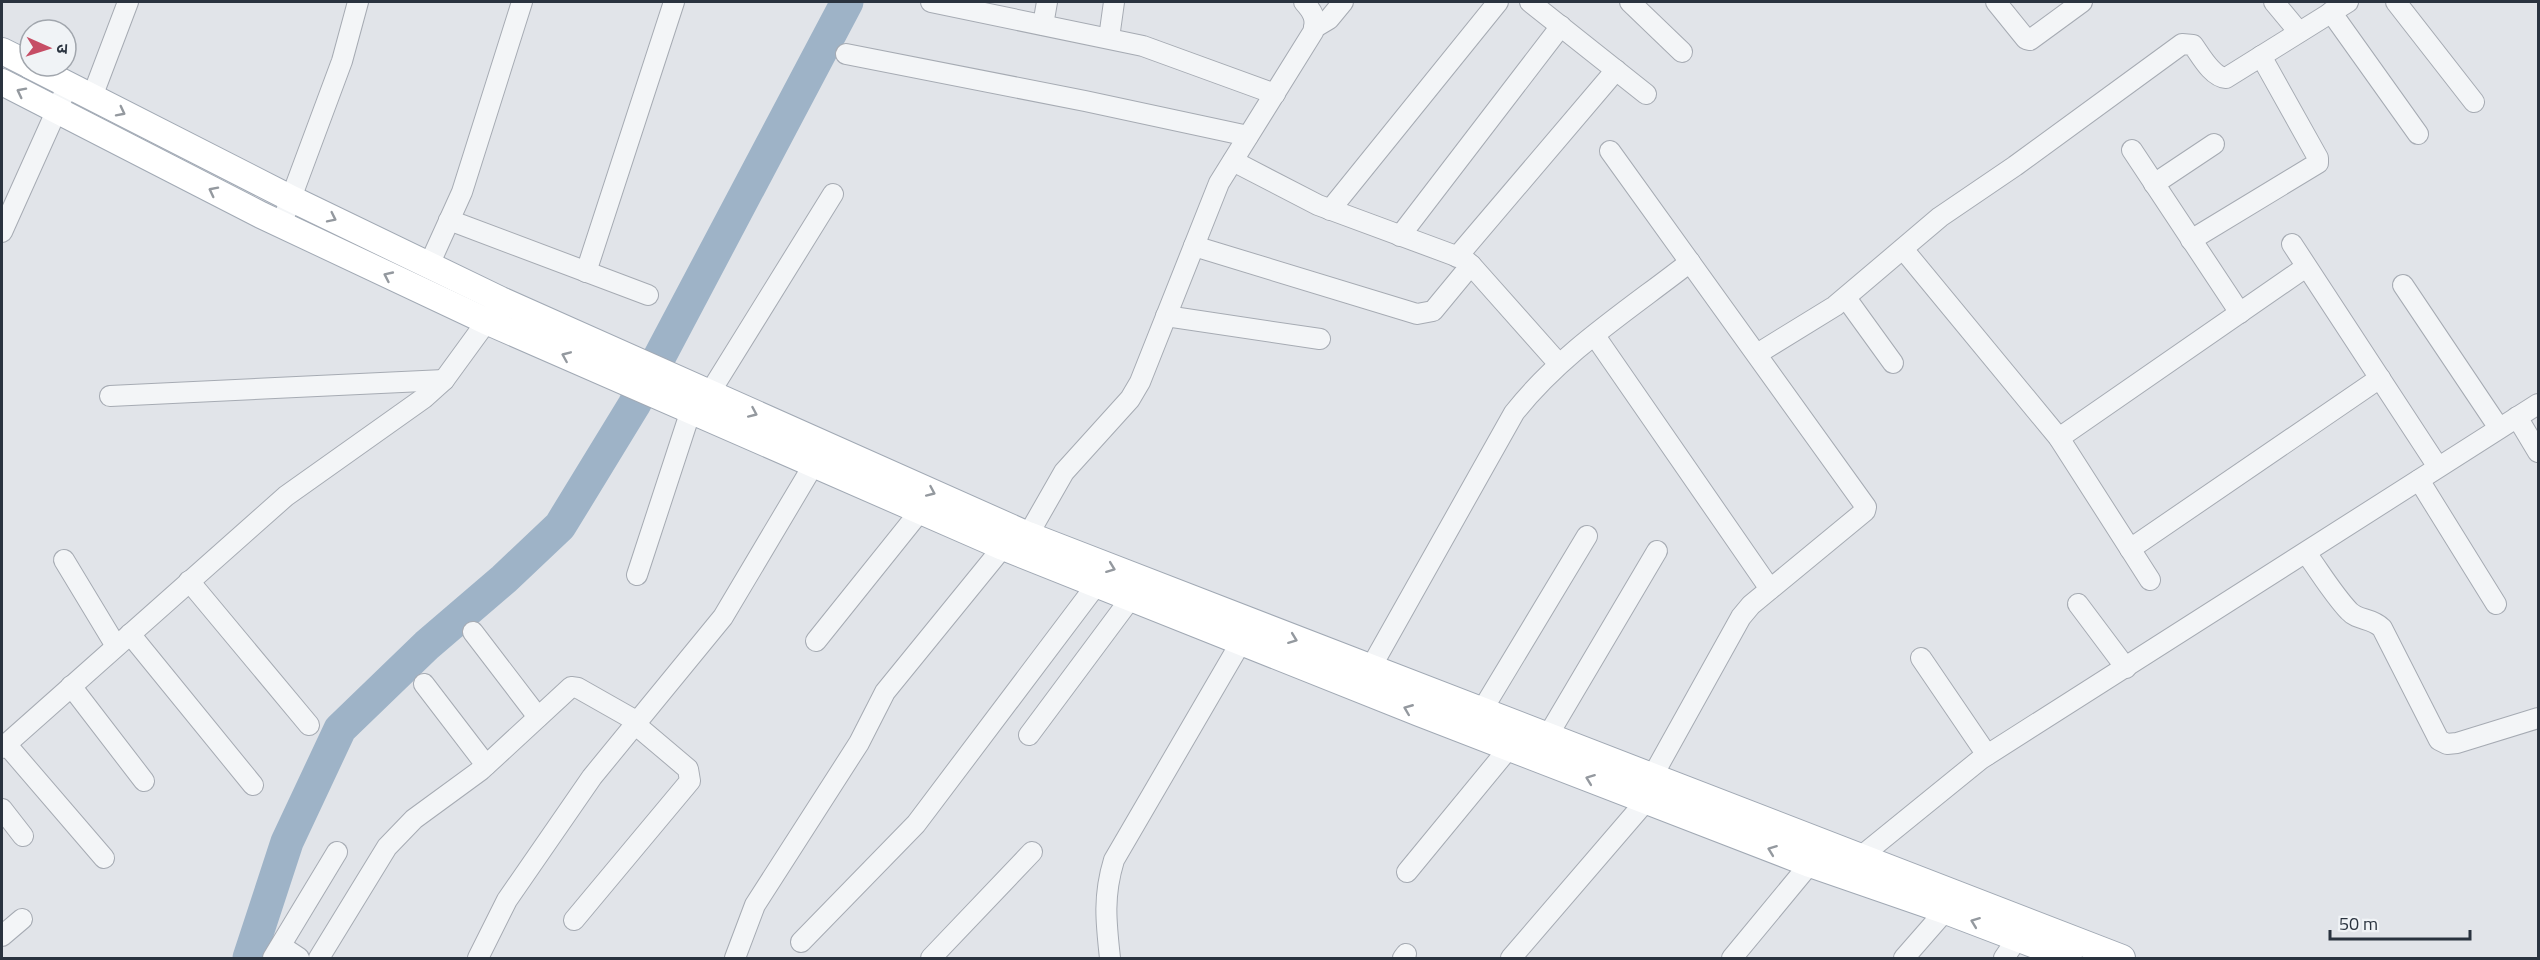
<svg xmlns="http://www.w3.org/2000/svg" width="2540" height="960" viewBox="0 0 2540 960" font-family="'Titillium Web','Noto Sans Devanagari',sans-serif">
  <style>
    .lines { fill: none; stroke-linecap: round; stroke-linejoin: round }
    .river { stroke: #9eb3c7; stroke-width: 33 }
    .minor-casing { stroke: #a6abb3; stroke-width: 22 }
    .major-casing { stroke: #a1a9b4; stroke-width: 28 }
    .minor { stroke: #f3f5f7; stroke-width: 20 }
    .major { stroke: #fff; stroke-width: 26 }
    .oneway { stroke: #94999f }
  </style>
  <rect width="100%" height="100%" fill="#e1e4e9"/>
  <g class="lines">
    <polyline class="river" points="249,958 287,842 340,729 427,645 504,579 560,526 634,405 847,2"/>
    <g class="minor-casing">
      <g id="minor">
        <polyline points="931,2 1143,46 1275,94"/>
        <polyline points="1530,2 1646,94"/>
        <polyline points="1630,2 1682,52"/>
        <polyline points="1996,2 2026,39 2030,40 2082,2"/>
        <polyline points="2274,2 2299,32"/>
        <polyline points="2396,2 2474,102"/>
        <polyline points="2331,12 2418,134"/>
        <polyline points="1043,25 1047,2"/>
        <polyline points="1314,28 1329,19 1343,2"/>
        <polyline points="1109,38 1114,2"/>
        <polyline points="846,54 1085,101 1248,136"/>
        <polyline points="92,97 128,2"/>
        <polyline points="2132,150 2240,313"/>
        <polyline points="1610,151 1866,507 1865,511 1751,605 1741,617 1652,777"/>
        <polyline points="1233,161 1318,205 1464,259 1471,265 1559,364"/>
        <polyline points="2154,184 2214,144"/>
        <polyline points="1330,210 1498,2"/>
        <polyline points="449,220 648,295"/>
        <polyline points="281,225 342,61 358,2"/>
        <polyline points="2,232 68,85"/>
        <polyline points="1400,236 1561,26"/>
        <polyline points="2191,240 2318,163 2318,158 2261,56"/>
        <polyline points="2292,244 2438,467"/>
        <polyline points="1194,246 1417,314 1433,311 1471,265"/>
        <polyline points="1903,249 2059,438 2150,580"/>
        <polyline points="1457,257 1616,70"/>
        <polyline points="429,265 462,192 522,2"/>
        <polyline points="586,272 674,2"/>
        <polyline points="2403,285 2499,428"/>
        <polyline points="1846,298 1893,363"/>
        <polyline points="1166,316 1320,339"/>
        <polyline points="1595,336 1770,589"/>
        <path d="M 1757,354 L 1835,306 L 1940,217 L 2015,166 L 2182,44 L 2193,45 C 2201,56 2212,77 2226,78 L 2348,2"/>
        <polyline points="709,394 833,194"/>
        <polyline points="110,396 444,380"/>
        <polyline points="2517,417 2538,452"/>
        <polyline points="2059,438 2306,267"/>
        <polyline points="2419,480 2496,604"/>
        <path d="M 1028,535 L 1064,472 L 1130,399 L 1140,382 L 1219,183 L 1313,32 C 1317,19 1313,12 1304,2"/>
        <polyline points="2130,549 2380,378"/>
        <path d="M 2306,553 C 2320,572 2333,594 2349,611 C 2358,621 2371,617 2382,628 L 2439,740 L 2447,744 L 2457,743 L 2538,718"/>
        <polyline points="64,560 116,646"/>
        <polyline points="637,575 691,410"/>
        <polyline points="189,581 309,725"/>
        <polyline points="2078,604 2126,668"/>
        <polyline points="473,632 538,717"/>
        <polyline points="130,634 253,785"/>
        <polyline points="816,641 921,510"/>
        <polyline points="1921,658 1987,755"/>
        <path d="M 1370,669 L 1514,413 C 1562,352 1630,309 1690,262"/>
        <polyline points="424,684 486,765"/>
        <polyline points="71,686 144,781"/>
        <polyline points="1481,712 1587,536"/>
        <polyline points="1029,735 1131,598"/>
        <polyline points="1547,737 1657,551"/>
        <polyline points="6,744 104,858"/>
        <polyline points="2,748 286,496 424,398 444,380 495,310"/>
        <polyline points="2,809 23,836"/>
        <polyline points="1859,858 1981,759 2538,404"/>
        <polyline points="1407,872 1509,748"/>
        <polyline points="574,920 690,781 688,769 636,725"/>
        <polyline points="2,936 22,919"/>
        <polyline points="801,942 916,824 1097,584"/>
        <polyline points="281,946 299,958"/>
        <polyline points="273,958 337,852"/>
        <polyline points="319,958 387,847 414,819 481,770 571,687 578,688 638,722"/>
        <polyline points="478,958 507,900 592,777 723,617 814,464"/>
        <polyline points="735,958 755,905 859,743 885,692 1003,547"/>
        <polyline points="931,958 1032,852"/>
        <path d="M 1110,958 C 1106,922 1103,896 1114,860 L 1241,642"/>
        <polyline points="1403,958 1406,954"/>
        <polyline points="1511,958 1646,801"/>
        <polyline points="1732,958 1818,854"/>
        <polyline points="1904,958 1953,902"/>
        <polyline points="2004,958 2017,939"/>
      </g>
    </g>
    <g class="major-casing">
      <g id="major">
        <polyline points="2,51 30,65"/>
        <polyline points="31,66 290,198 501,300 1028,535 2122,958"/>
        <polyline points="2,82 261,215 486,321 1003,547 1419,713 1810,864 1946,911 2069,958"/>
      </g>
    </g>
    <use href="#minor" class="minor"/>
    <use href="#major" class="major"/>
  </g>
  <defs><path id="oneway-chevron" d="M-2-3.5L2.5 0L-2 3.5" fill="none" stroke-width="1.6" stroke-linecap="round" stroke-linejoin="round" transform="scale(1.5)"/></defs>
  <g class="oneway">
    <use href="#oneway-chevron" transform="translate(21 92) rotate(-153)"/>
    <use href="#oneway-chevron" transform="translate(121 112) rotate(27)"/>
    <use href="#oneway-chevron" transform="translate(213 191) rotate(-153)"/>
    <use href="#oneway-chevron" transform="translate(332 218) rotate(26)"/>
    <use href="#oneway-chevron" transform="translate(388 276) rotate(-155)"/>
    <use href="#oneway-chevron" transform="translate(566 356) rotate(-157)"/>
    <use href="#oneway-chevron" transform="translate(753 413) rotate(24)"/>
    <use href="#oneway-chevron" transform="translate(931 492) rotate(24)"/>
    <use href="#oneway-chevron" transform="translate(1111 568) rotate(21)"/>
    <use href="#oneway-chevron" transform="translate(1293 639) rotate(21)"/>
    <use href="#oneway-chevron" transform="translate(1408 709) rotate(-158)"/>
    <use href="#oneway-chevron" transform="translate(1590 779) rotate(-159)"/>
    <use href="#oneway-chevron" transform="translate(1772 850) rotate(-159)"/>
    <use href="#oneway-chevron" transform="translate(1975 922) rotate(-159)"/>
  </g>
  <rect width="2540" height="960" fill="none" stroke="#2a333f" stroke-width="6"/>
  <g transform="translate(48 48) rotate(93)"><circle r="28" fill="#f0f3f6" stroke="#a1a6ad" stroke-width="1.5"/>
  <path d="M0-4.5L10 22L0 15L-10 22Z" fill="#c64d65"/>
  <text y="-9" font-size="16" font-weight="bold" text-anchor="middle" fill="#2a333f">उ</text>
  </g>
  <path d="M2330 930v9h140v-9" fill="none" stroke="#2a333f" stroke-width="3"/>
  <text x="2339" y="930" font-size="18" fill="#2a333f" stroke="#f0f3f6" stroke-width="4.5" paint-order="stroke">50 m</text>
</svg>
